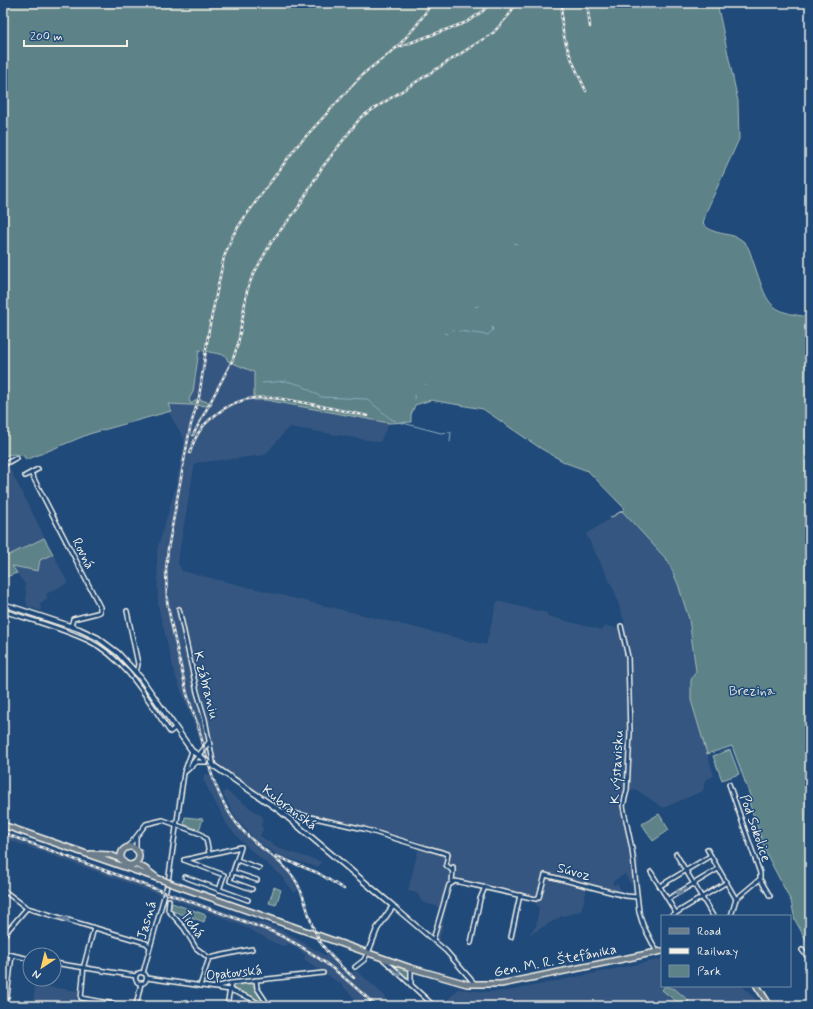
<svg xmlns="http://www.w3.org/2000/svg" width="813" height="1009" viewBox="0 0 813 1009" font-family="Mynerve,sans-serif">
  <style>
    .built { fill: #365780 }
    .green { fill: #5d8287; stroke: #a8bab8 }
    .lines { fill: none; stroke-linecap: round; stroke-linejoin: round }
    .stream { stroke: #8cacbf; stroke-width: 1 }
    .minor-casing { stroke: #f4f1e8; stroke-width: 6 }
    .tertiary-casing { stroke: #f4f1e8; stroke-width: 7 }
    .primary-casing { stroke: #f4f1e8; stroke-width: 8 }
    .minor { stroke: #1f4a7a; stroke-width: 3 }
    .tertiary { stroke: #1f4a7a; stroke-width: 4 }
    .primary { stroke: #6c7d8b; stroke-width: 5 }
    .rail-casing { stroke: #f4f1e8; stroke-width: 2.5 }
    .rail { stroke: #1f4a7a; stroke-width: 1; stroke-dasharray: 3; stroke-linecap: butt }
    .primary-bridge-casing { stroke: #f4f1e8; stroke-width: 8; stroke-linecap: butt }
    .primary-bridge { stroke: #6c7d8b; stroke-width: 5 }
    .oneway { stroke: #748da6 }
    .labels { text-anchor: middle; stroke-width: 3; stroke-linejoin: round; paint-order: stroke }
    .street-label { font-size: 14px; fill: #f4f1e8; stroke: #1f4a7a }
    .park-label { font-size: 14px; fill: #dde0d9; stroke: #1f4a7a }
  </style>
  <rect width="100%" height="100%" fill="#1f4a7a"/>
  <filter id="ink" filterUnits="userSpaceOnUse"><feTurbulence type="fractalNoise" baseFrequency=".025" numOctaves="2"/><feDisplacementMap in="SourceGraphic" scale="8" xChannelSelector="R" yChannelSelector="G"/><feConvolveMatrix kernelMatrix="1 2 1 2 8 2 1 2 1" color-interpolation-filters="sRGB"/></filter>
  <g filter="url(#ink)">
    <g class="built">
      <polygon points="199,350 225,355 228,361 254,372 254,400 266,400 389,423 380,442 289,427 265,455 195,463 180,547 178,563 182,571 486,645 497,601 547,613 547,616 602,630 606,626 617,628 625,624 614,590 586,534 622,511 660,550 664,558 668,560 675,575 689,619 696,671 691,680 691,700 714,776 705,780 703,791 663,808 637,790 631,790 626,798 625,805 639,862 637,878 631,884 625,874 612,882 614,885 617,883 621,890 616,891 602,888 603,890 587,889 581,911 560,917 531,934 530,933 536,926 539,908 534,901 458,884 450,890 439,942 424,929 430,932 433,931 439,907 422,902 417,893 408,891 420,842 278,806 203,758 197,732 175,675 158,605 157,550 176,486 184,444 184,439 168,411 171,411 168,404 211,406 197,399 191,404 189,399 193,392"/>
      <polygon points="10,469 68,583 46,594 48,599 40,603 41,611 27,606 25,584 5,558 3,558 3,471"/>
      <polygon points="205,774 209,774 232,820 251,841 283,867 291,877 298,889 295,893 281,876 244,844 228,826 208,789 203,779"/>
      <polygon points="225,790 263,817 261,826 263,829 260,836 280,849 322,862 317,867 278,855 256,841 234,815 223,794"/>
      <polygon points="3,832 227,912 232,913 253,922 260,922 284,931 326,956 327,954 316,938 320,939 347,971 349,972 357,971 385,996 385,1001 392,1006 362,1006 342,985 304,959 306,955 289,944 283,946 275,943 249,929 216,915 3,838"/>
      <polygon points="662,959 662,986 742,986 763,1006 442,1006 458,989 487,992 509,991"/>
      <polygon points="35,985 78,991 76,1006 33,1006"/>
    </g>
    <g class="green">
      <path d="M 3,3 L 717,3 L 738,101 L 739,139 L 707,210 L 703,223 C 711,237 734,231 744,242 C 750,248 751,256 754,264 C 768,303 766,312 810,317 L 810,947 L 795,920 L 791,901 L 766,853 L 749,802 L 752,801 L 732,746 L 707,754 L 691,700 L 691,680 L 696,671 L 689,619 L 678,584 L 668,561 L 622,511 L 610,518 L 625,509 L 588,471 L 566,463 L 540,448 L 483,409 L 431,400 L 415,405 L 411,415 L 411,422 L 389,423 L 266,400 L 254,400 L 254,372 L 228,361 L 225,355 L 199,350 L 193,392 L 189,399 L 191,404 L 197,399 L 212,403 L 211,406 L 168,404 L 171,411 L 89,434 L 26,460 L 24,456 L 14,454 L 3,456 Z"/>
      <polygon points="44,538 53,554 40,560 38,571 12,566 17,573 3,578 3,558"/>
      <polygon points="730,750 739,774 722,780 713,756"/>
      <polygon points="659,814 669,830 653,841 642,824"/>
      <polygon points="185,817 203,819 199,830 184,824"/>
      <polygon points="274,887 281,890 276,905 269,903"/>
      <polygon points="172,903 189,909 186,916 170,910"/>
      <polygon points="190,909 206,915 204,922 188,916"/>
      <polygon points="392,965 409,970 408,978 407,978"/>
      <polygon points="246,982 253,985 264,1003 232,988 233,984"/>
      <polygon points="665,986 675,989 689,1001 685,1006 682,1006 662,990"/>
    </g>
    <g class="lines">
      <g class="stream">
        <polyline points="514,243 517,244"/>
        <polyline points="475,307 478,306"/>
        <polyline points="453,330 454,330"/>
        <polyline points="459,331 488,335 493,330 492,327"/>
        <polyline points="444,333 448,334"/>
        <polyline points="262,383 286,381 301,385 321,397 367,399 391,419 396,421"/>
        <polyline points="425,384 426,385"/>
        <polyline points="414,395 415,399"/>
        <polyline points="399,422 441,433 451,432 450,442"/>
      </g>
      <g class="minor-casing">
        <g id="minor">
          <polyline points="3,465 16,458"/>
          <polyline points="31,473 100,607 100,612 97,613 73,619 71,626"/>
          <polyline points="25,476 38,469"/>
          <polyline points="179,609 197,692 205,719 214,767"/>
          <path d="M 3,611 C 31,620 62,628 89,641 C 126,659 147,699 170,732 L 175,728"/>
          <polyline points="127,611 138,664 136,673"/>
          <polyline points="621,626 628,657 630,733 627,790 623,806 632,849 639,912 643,925 657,952"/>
          <polyline points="191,765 209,742"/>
          <polyline points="185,772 196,762 207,762"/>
          <polyline points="729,784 760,873 760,879 736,899 731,916"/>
          <polyline points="279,810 364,829 429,849"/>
          <polyline points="136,838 136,849"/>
          <polyline points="128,847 146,824 163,820 201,834 206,839 209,853"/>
          <polyline points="431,849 448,854 446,865 453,871"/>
          <polyline points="707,849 736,899"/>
          <polyline points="676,854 713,916"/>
          <polyline points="184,860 241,847 230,881 252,889"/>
          <polyline points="184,860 224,875 219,890"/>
          <polyline points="237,860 259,868"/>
          <polyline points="233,872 257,880"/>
          <polyline points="651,872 676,913"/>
          <polyline points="185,877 248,900"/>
          <polyline points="760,879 770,896"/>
          <polyline points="452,883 453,867"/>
          <polyline points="660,886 710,856"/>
          <polyline points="3,890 27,908 146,943 150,947"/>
          <polyline points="668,899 718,869"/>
          <polyline points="169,900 168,910 184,928 196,948 209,958 200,986"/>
          <polyline points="393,906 446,951 474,983"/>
          <polyline points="671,916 727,882"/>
          <polyline points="94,928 84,965 81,998 125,1006"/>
          <polyline points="3,936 27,908"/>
          <polyline points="511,937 520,895"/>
          <polyline points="433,940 449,885 455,881 536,899 539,897 545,875 626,896 637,897"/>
          <polyline points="471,943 480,899 485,887"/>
          <polyline points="802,950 810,960"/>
          <polyline points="3,953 30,959"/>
          <polyline points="209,958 252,949"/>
          <polyline points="383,959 434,1006"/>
          <polyline points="54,963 136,976"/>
          <polyline points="355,967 364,960 368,952"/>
          <polyline points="411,968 411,985"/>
          <circle cx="141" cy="978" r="5.5"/>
          <polyline points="143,973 168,882 184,773 192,751"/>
          <polyline points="147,978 230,990 250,998 262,1006"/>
          <polyline points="256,980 257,988 269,1006"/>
          <polyline points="215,987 231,983 323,973"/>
          <polyline points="7,997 12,955"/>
          <polyline points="248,1005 249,1006"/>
          <polyline points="136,1006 141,983"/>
          <polyline points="227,1006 231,983"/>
        </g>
      </g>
      <g class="tertiary-casing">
        <polyline id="tertiary" points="3,604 79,629 98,638 118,653 140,677 192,751 279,810 393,906 377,929 368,952"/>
      </g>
      <g class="primary-casing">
        <g id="primary">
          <polyline points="3,825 165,881"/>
          <circle cx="130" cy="856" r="9"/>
          <polyline points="91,854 110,855 121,859"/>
          <polyline points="134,864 144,868 157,878"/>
          <polyline points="172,884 411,968 467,984 501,984 662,951"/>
          <polyline points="757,986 770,1006"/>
        </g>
      </g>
      <use href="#minor" class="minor"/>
      <use href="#tertiary" class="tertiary"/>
      <use href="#primary" class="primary"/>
      <g class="rail-casing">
        <g id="rail">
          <path d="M 563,3 C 556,32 574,65 586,91"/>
          <polyline points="587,3 590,27"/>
          <polyline points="399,45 416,26 432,3"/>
          <polyline points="193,435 233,359 238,344 247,291 252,277 272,241 298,208 321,169 361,117 493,33 509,15 516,3"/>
          <path d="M 190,453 C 194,438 201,426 213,417 C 244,390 274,397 311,404 C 330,408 349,412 368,416"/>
          <path d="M 198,724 C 207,761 217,805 245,833 C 260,849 281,859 294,878 C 306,895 307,916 316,934 C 324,952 340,965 354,978"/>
          <polyline points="199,729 187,694 171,622 167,601 166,570 168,549 190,428 199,397 209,329 224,257 233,235 244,218 297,146 363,74 396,48 467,22 483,11 490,3"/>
          <path d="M 3,833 L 273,932 C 313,950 344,976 376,1006"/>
          <polyline points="276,856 318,873 344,889"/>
        </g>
      </g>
      <use href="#rail" class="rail"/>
      <g class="primary-bridge-casing">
        <polyline id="primary-bridge" points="165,881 172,884"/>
      </g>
      <use href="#primary-bridge" class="primary-bridge"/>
    </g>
    <defs><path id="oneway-shaft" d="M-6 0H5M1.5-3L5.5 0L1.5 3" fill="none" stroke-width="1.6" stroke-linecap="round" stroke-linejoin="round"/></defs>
    <g class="oneway">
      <use href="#oneway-shaft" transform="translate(681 891) rotate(150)"/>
      <use href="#oneway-shaft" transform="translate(64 919) rotate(17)"/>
      <use href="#oneway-shaft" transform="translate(396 972) rotate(40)"/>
    </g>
  </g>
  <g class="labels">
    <g class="street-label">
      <text transform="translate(84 553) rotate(63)" y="5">Rovná</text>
      <text transform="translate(207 685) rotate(76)" y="5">K zábraniu</text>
      <text transform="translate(616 767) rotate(-87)" y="5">K výstavisku</text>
      <text transform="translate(290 807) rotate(37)" y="5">Kubranská</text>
      <text transform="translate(756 828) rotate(71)" y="5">Pod Sokolice</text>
      <text transform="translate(574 871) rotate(15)" y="5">Súvoz</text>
      <text transform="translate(146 920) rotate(-74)" y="5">Jasná</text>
      <text transform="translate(193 924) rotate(53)" y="5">Tichá</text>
      <text transform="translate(555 960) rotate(-11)" y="5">Gen. M. R. Štefánika</text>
      <text transform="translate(234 972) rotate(-6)" y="5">Opatovská</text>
    </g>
    <g class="park-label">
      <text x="752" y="695">Brezina</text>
    </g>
  </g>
  <rect width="813" height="1009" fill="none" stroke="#1f4a7a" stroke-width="16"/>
  <rect x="8" y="8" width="797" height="993" fill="none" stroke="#f4f1e8" stroke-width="1.5" filter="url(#ink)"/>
  <rect x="661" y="915" width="130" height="72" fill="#1f4a7a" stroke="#748da6"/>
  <rect x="669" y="928" width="20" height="6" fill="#6c7d8b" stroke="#748da6"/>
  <text x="697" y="935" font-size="12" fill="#f4f1e8">Road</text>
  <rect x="669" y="948" width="20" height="6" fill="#f4f1e8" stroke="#748da6"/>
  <text x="697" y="955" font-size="12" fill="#f4f1e8">Railway</text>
  <rect x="669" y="965" width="20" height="12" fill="#5d8287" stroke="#748da6"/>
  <text x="697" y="975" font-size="12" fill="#f4f1e8">Park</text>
  <g transform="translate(42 967) rotate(215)"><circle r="19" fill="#1f4a7a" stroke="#748da6"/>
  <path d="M0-3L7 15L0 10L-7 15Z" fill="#ffd166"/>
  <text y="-6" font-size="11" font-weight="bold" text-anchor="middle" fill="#f4f1e8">N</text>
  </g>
  <path d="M24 40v6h103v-6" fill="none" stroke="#f4f1e8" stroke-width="2"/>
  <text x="30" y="40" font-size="12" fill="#f4f1e8" stroke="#1f4a7a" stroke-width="3" paint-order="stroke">200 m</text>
</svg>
